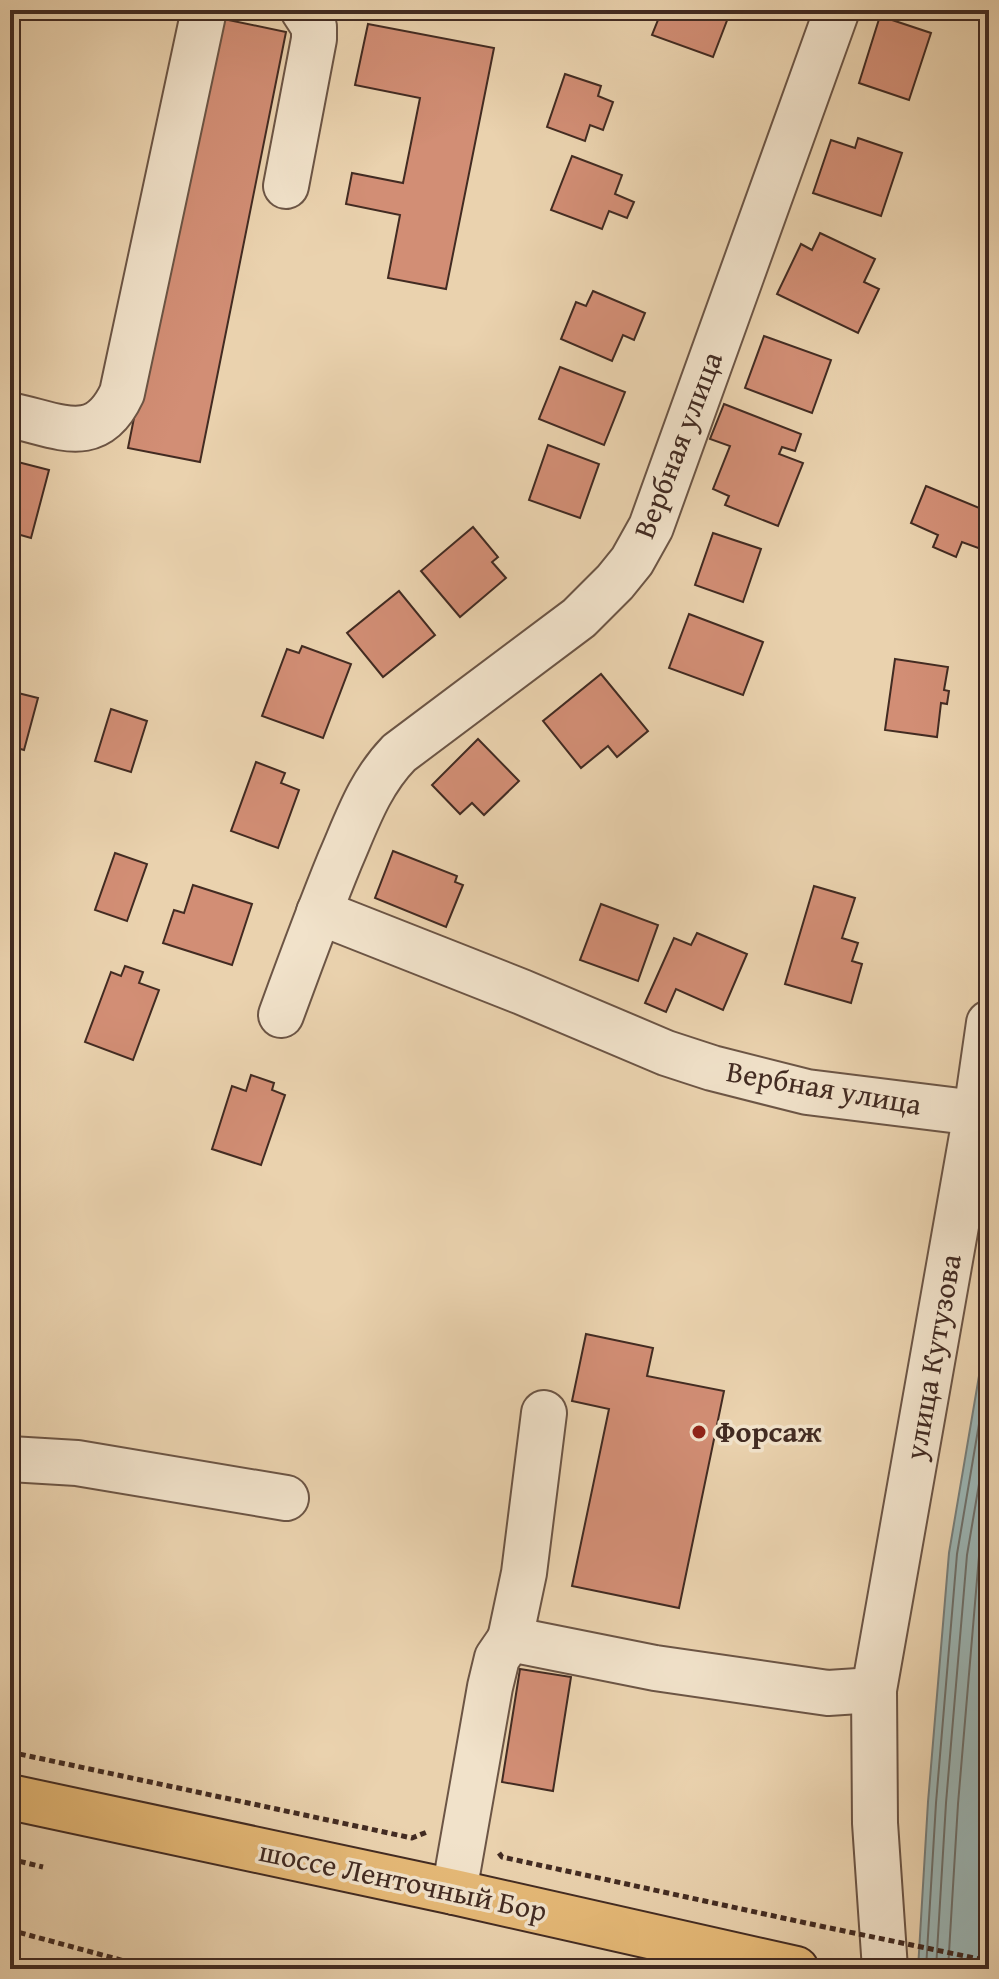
<svg xmlns="http://www.w3.org/2000/svg" width="999" height="1979" viewBox="0 0 999 1979" font-family="'Gentium Book Plus',serif">
  <style>
    .water { fill: #9bb5b4; stroke: #777e7a; stroke-width: 2 }
    .lines { fill: none; stroke-linecap: round; stroke-linejoin: round }
    .shore { stroke: #6e706b; stroke-width: 2 }
    .building { fill: #d28e75; stroke: #422b22; stroke-width: 2 }
    .minor-casing { stroke: #6c5545; stroke-width: 48 }
    .highway-casing { stroke: #422b22; stroke-width: 48 }
    .path { stroke: #422b22; stroke-width: 5; stroke-dasharray: 6 4; stroke-linecap: butt }
    .minor { stroke: #f1e2ca; stroke-width: 44 }
    .highway { stroke: #e5b977; stroke-width: 44 }
    .path-bridge { stroke: #422b22; stroke-width: 5; stroke-dasharray: 6 4; stroke-linecap: butt }
    .poi-dot { fill: #8f2418; stroke: #f1e2ca; stroke-width: 3 }
    .labels { text-anchor: middle; stroke-width: 7; stroke-linejoin: round; paint-order: stroke }
    .street-label { font-size: 30px; fill: #422b22; stroke: #f1e2ca }
    .poi-label { font-size: 30px; font-weight: bold; fill: #422b22; stroke: #f1e2ca; text-anchor: start }
  </style>
  <rect width="100%" height="100%" fill="#ead2ae"/>
  <filter id="stains"><feTurbulence type="fractalNoise" baseFrequency=".0025" numOctaves="4"/><feColorMatrix values="0 0 0 0 .2 0 0 0 0 .09 0 0 0 0 .02 0 0 0 .5 -.17"/></filter>
  <radialGradient id="worn" r=".72"><stop offset=".6" stop-color="#630" stop-opacity="0"/><stop offset="1" stop-color="#630" stop-opacity=".3"/></radialGradient>
  <polygon class="water" points="989,1317 989,1969 918,1969 928,1802 949,1553"/>
  <g class="lines">
    <g class="shore">
      <polyline points="926,1969 936,1803 957,1554 989,1365"/>
      <polyline points="936,1969 946,1803 967,1555 989,1425"/>
      <polyline points="948,1969 958,1804 979,1556 989,1498"/>
    </g>
  </g>
  <g class="building">
    <polygon points="662,10 731,10 713,57 652,35"/>
    <polygon points="880,16 931,33 909,100 859,83"/>
    <polygon points="214,17 286,32 200,462 128,448"/>
    <polygon points="368,24 494,48 446,289 388,278 400,215 346,204 352,173 403,183 420,98 355,85"/>
    <polygon points="565,74 601,86 598,96 613,102 603,130 590,125 585,141 547,127"/>
    <polygon points="858,138 902,153 881,216 813,193 831,140 855,148"/>
    <polygon points="572,156 622,175 615,194 634,202 627,218 609,211 602,229 551,210"/>
    <polygon points="820,233 875,259 864,282 879,289 858,333 777,294 801,244 812,250"/>
    <polygon points="593,291 645,313 634,340 623,335 612,361 561,339 576,302 586,306"/>
    <polygon points="764,336 831,360 812,413 745,388"/>
    <polygon points="560,367 625,392 604,445 539,419"/>
    <polygon points="724,404 801,434 795,451 782,447 779,454 803,463 778,526 725,505 729,496 713,489 730,446 710,439"/>
    <polygon points="548,445 599,464 580,518 529,500"/>
    <polygon points="10,460 49,470 31,538 10,532"/>
    <polygon points="926,486 989,512 989,529 981,549 962,542 956,557 933,547 938,535 911,523"/>
    <polygon points="473,527 498,557 492,562 506,578 460,617 421,571"/>
    <polygon points="713,533 761,549 743,602 695,585"/>
    <polygon points="399,591 435,635 383,677 347,633"/>
    <polygon points="689,614 763,642 743,695 669,668"/>
    <polygon points="302,646 351,664 323,738 262,716 287,649 299,653"/>
    <polygon points="895,659 948,667 944,690 949,691 947,704 941,703 937,737 885,730"/>
    <polygon points="601,674 648,731 617,757 608,746 581,768 543,721"/>
    <polygon points="10,691 38,698 24,750 10,746"/>
    <polygon points="111,709 147,721 131,772 95,761"/>
    <polygon points="478,739 519,781 484,815 472,803 460,814 432,785"/>
    <polygon points="256,762 285,773 281,783 299,790 278,848 231,831"/>
    <polygon points="393,851 457,876 455,882 463,885 446,927 375,898"/>
    <polygon points="115,853 147,864 127,921 95,910"/>
    <polygon points="193,885 252,904 232,965 163,943 174,910 184,913"/>
    <polygon points="814,886 855,898 842,938 858,943 852,961 862,964 851,1003 785,984"/>
    <polygon points="601,904 658,925 638,981 580,960"/>
    <polygon points="697,933 747,954 723,1010 676,989 666,1012 645,1003 674,938 691,945"/>
    <polygon points="125,966 143,972 139,983 159,990 133,1060 85,1042 111,972 121,976"/>
    <polygon points="251,1075 274,1083 272,1090 285,1095 261,1165 212,1149 232,1086 246,1091"/>
    <polygon points="10,1163 13,1163 10,1248"/>
    <polygon points="586,1334 653,1348 647,1376 724,1391 679,1608 572,1586 609,1409 572,1401"/>
    <polygon points="520,1669 571,1677 553,1791 502,1782"/>
  </g>
  <g class="lines">
    <g class="minor-casing">
      <g id="minor">
        <polyline points="286,186 314,39 314,27 303,10"/>
        <path d="M 10,415 C 59,425 96,449 122,393 L 204,10"/>
        <polyline points="319,912 522,992 666,1053 712,1068 807,1092 976,1113"/>
        <path d="M 281,1015 C 300,963 319,911 340,860 C 357,821 369,784 399,753 L 579,618 L 615,582 L 632,561 L 651,527 L 837,10"/>
        <polyline points="10,1459 77,1463 286,1498"/>
        <polyline points="510,1639 524,1573 544,1413"/>
        <polyline points="454,1892 490,1687 497,1658 510,1639 655,1668 828,1693 874,1690"/>
        <polyline points="885,1969 875,1823 874,1690 976,1113 989,1023"/>
      </g>
    </g>
    <g class="highway-casing">
      <polyline id="highway" points="10,1797 454,1892 796,1969"/>
    </g>
    <g class="path">
      <polyline points="10,1752 412,1838 427,1832"/>
      <polyline points="499,1853 502,1857 820,1926"/>
      <polyline points="10,1859 43,1867"/>
      <polyline points="10,1930 154,1969"/>
    </g>
    <use href="#minor" class="minor"/>
    <use href="#highway" class="highway"/>
    <polyline class="path-bridge" points="820,1926 989,1961"/>
  </g>
  <circle class="poi-dot" cx="699" cy="1432" r="8"/>
  <g class="labels">
    <g class="street-label">
      <text transform="translate(678 445) rotate(-69)" y="10">Вербная улица</text>
      <text transform="translate(824 1088) rotate(10)" y="10">Вербная улица</text>
      <text transform="translate(933 1357) rotate(-80)" y="10">улица Кутузова</text>
      <text transform="translate(403 1881) rotate(12)" y="10">шоссе Ленточный Бор</text>
    </g>
    <g class="poi-label">
      <text x="715" y="1442">Форсаж</text>
    </g>
  </g>
  <rect width="999" height="1979" fill="none" stroke="#ead2ae" stroke-width="40"/>
  <rect x="12" y="12" width="975" height="1955" fill="none" stroke="#422b22" stroke-width="4"/>
  <rect x="20" y="20" width="959" height="1939" fill="none" stroke="#422b22" stroke-width="2"/>
  <rect width="100%" height="100%" filter="url(#stains)"/>
  <rect width="100%" height="100%" fill="url(#worn)"/>
</svg>
